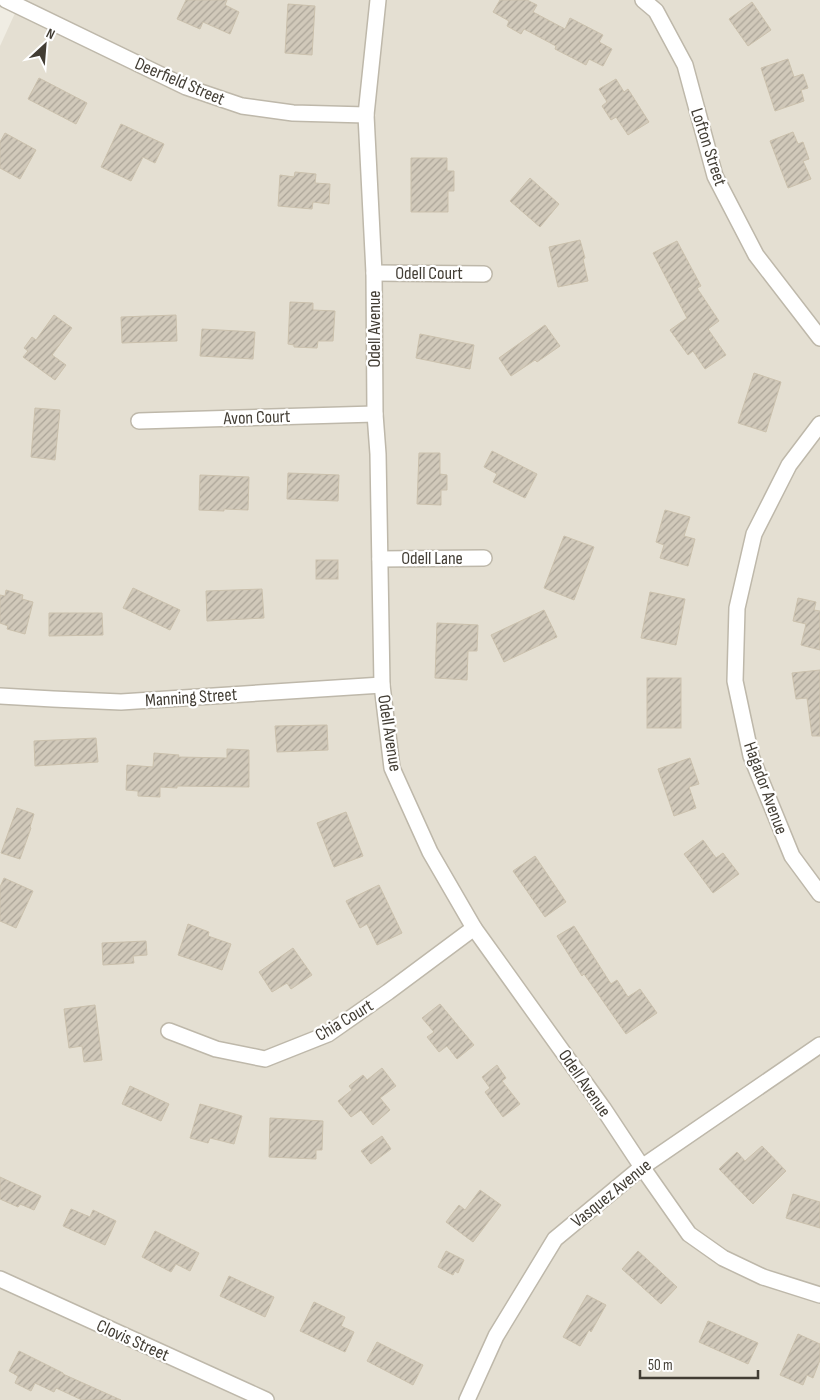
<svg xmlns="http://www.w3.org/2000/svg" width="820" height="1400" viewBox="0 0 820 1400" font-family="'Sofia Sans Condensed',sans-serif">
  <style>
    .residential { fill: #e4dfd2 }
    .building { fill: url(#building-hatch); stroke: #cbc1ad }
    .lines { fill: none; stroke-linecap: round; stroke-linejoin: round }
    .minor-casing { stroke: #beb8aa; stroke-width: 18 }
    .minor { stroke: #fff; stroke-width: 15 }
    .labels { text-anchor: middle; stroke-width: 4.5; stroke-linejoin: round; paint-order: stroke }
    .street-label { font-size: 18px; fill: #423d34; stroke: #fff }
  </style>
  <defs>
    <pattern id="building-hatch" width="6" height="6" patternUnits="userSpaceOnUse" patternTransform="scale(1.25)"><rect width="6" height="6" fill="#d1c9ba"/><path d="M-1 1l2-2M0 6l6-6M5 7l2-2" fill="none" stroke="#aba498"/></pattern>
  </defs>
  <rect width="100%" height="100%" fill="#f0ede3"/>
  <polygon class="residential" points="21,0 820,0 820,1400 0,1400 0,46"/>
  <g class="building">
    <polygon points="186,0 227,0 225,5 239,12 230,34 203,22 200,29 177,19"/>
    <polygon points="500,0 527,0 537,5 533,12 565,29 570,18 603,35 599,42 612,49 603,66 589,59 586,65 555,49 556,46 524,29 521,34 507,26 509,21 493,12"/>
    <polygon points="752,2 771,30 748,46 729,19"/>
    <polygon points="288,4 315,6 312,55 285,53"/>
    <polygon points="788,59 794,77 803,74 808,88 801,90 804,101 775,111 761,68"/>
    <polygon points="39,78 87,103 76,124 28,99"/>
    <polygon points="616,79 624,92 628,89 649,122 628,135 616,117 611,120 602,106 607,102 599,89"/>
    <polygon points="121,124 164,144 155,163 143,157 131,181 101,167"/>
    <polygon points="793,132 798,144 803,142 809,159 803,161 811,179 788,188 770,141"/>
    <polygon points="5,133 36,150 20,179 0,168 0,142"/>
    <polygon points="411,158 447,158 447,171 454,171 454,191 448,191 448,212 411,212"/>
    <polygon points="295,172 316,174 315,183 330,184 329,204 313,202 312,209 278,206 280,175 294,177"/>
    <polygon points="530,178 559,204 540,227 510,201"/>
    <polygon points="580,240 585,258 583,259 588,281 558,287 549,247"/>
    <polygon points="677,241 701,286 697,288 719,321 708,329 726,355 705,369 693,351 688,355 670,330 687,318 653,253"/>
    <polygon points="290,302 313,303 313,310 335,311 333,341 318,341 317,348 294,347 294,345 288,344"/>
    <polygon points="54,315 72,328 52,355 66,365 55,380 23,357 28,351 24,348 32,337 36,340"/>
    <polygon points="176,315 177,341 122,343 121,317"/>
    <polygon points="545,325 560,346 537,362 535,360 511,376 499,358"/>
    <polygon points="202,329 255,332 253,359 200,356"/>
    <polygon points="420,334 474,345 470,369 416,358"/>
    <polygon points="754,373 781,382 766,432 738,423"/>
    <polygon points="35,408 60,410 55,460 31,457"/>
    <polygon points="492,451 537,474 525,498 493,482 497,474 484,467"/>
    <polygon points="419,453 440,453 440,474 447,475 447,490 441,490 441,505 417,504"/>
    <polygon points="288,473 339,475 338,501 287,499"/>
    <polygon points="200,475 249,477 248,510 224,509 224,511 199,510"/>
    <polygon points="665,510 690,517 684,536 695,539 688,566 660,558 664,545 656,542"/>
    <polygon points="564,536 594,547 574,600 544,588"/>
    <rect x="316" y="560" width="22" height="19"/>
    <polygon points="133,588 180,610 170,630 123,608"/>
    <polygon points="262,589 264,618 207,621 206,591"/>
    <polygon points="6,590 23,595 22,599 33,602 25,634 7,629 8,626 0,623 0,595 5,596"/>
    <polygon points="650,592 685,599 676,645 641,638"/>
    <polygon points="798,598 816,602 814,610 820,611 820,650 801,645 806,624 793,621"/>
    <polygon points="544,610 557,637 504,662 491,635"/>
    <polygon points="49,613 102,613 103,635 49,636"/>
    <polygon points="437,623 478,625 477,651 468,651 467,680 435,678"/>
    <polygon points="820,670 820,736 812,736 807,698 796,699 792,673"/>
    <rect x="647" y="678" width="34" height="50"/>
    <polygon points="327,725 328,750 277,752 275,726"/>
    <polygon points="96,738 98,762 35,766 34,741"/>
    <polygon points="227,749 249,750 249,787 177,786 177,788 160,787 160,797 138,796 138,791 126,790 127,765 153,767 154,753 179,755 178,757 227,758"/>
    <polygon points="690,758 699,784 689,787 696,808 674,816 658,769"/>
    <polygon points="17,808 34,814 30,827 31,828 20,859 1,853"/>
    <polygon points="346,812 363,856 334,867 317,823"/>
    <polygon points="703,840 716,858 723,853 739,874 713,893 684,854"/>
    <polygon points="535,856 566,902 545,917 513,871"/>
    <polygon points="4,878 33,891 16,928 0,921 0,887"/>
    <polygon points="379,885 402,933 377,945 367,924 360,928 346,901"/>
    <polygon points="188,924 209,932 208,936 231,944 222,970 178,955"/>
    <polygon points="574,926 611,984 617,980 628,997 640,989 657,1013 626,1034 584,974 582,976 557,936"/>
    <polygon points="146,941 147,955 133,956 134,963 103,965 102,943"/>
    <polygon points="293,948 312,975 291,989 287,983 272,992 259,972"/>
    <polygon points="440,1004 474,1045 457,1059 447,1046 439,1052 427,1037 434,1032 422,1018"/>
    <polygon points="95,1005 102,1060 84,1062 82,1046 69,1048 64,1009"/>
    <polygon points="497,1065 506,1078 502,1081 520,1104 503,1117 485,1092 490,1088 482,1077"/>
    <polygon points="382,1068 396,1086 380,1098 390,1110 373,1125 361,1110 351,1117 338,1101 352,1090 349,1086 363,1075 367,1080"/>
    <polygon points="130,1086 169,1104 161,1121 122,1104"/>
    <polygon points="200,1104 242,1116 234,1144 210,1138 208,1143 190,1138"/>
    <polygon points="270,1118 323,1121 322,1150 316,1150 316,1159 269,1157"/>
    <polygon points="382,1136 391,1149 371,1164 361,1151"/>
    <polygon points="762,1146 786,1171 753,1204 719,1169 737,1152 745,1161"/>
    <polygon points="0,1177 41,1196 34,1210 20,1204 18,1207 0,1199"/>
    <polygon points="480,1190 501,1205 473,1242 446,1222 459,1205 465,1210"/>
    <polygon points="793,1194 820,1202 820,1228 786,1218"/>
    <polygon points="71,1209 90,1217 93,1210 116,1221 105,1245 63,1226"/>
    <polygon points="155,1231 199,1253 190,1271 176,1264 171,1272 142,1257"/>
    <polygon points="446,1251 464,1260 458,1273 455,1271 453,1275 438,1267"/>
    <polygon points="638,1251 677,1287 661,1304 622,1269"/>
    <polygon points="229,1276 274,1297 265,1317 220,1296"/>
    <polygon points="587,1295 606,1305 591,1332 589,1330 580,1346 563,1337"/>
    <polygon points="314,1302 345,1317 341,1326 354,1332 345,1352 300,1331"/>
    <polygon points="708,1321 758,1343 748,1364 699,1342"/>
    <polygon points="798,1334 820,1344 820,1360 813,1378 807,1375 803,1385 780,1375"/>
    <polygon points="377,1342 423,1365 413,1385 367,1361"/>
    <polygon points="19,1351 63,1373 63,1374 121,1400 82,1400 56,1388 54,1392 35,1383 31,1391 15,1383 18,1376 9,1371"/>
  </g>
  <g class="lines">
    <g class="minor-casing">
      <g id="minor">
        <polyline points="6,0 186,87 242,106 293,113 366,115"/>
        <polyline points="378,0 366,115 374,273 375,414 378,454 382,685 392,768 430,852 474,928 603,1108 642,1167 689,1234 723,1258 763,1277 820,1295"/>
        <polyline points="643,0 656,11 685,65 715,176 756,255 820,338"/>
        <polyline points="374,273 484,274"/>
        <polyline points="139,421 375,414"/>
        <polyline points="820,424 789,465 754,534 737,608 735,681 751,756 792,856 820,894"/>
        <polyline points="380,559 484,558"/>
        <polyline points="0,696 53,699 121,702 382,685"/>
        <polyline points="169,1031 216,1049 265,1059 328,1034 388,992 474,928"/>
        <polyline points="0,1279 266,1400"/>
        <polyline points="467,1400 496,1336 555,1239 642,1167 820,1045"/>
      </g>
    </g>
    <use href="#minor" class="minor"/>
  </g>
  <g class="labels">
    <g class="street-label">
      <text transform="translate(180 81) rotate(23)" y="6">Deerfield Street</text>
      <text transform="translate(709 147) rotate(72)" y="6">Lofton Street</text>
      <text x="429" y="279">Odell Court</text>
      <text transform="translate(374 329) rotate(-90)" y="6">Odell Avenue</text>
      <text transform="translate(257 417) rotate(-2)" y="6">Avon Court</text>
      <text x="432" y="564">Odell Lane</text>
      <text transform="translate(191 697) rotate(-4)" y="6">Manning Street</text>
      <text transform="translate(390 733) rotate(81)" y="6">Odell Avenue</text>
      <text transform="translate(766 788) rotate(70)" y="6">Hagador Avenue</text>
      <text transform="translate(344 1020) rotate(-31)" y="6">Chia Court</text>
      <text transform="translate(585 1083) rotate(55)" y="6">Odell Avenue</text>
      <text transform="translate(611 1193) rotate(-39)" y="6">Vasquez Avenue</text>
      <text transform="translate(133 1340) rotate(24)" y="6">Clovis Street</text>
    </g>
  </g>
  <g transform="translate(45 45) rotate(26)" stroke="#ffffff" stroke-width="4" paint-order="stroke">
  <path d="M0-4L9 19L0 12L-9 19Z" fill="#423d34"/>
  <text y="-8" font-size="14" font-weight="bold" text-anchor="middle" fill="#423d34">N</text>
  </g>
  <path d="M640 1370v8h118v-8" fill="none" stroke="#423d34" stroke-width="2.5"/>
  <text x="648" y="1370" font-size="15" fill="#423d34" stroke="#ffffff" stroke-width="4" paint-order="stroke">50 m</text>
</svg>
